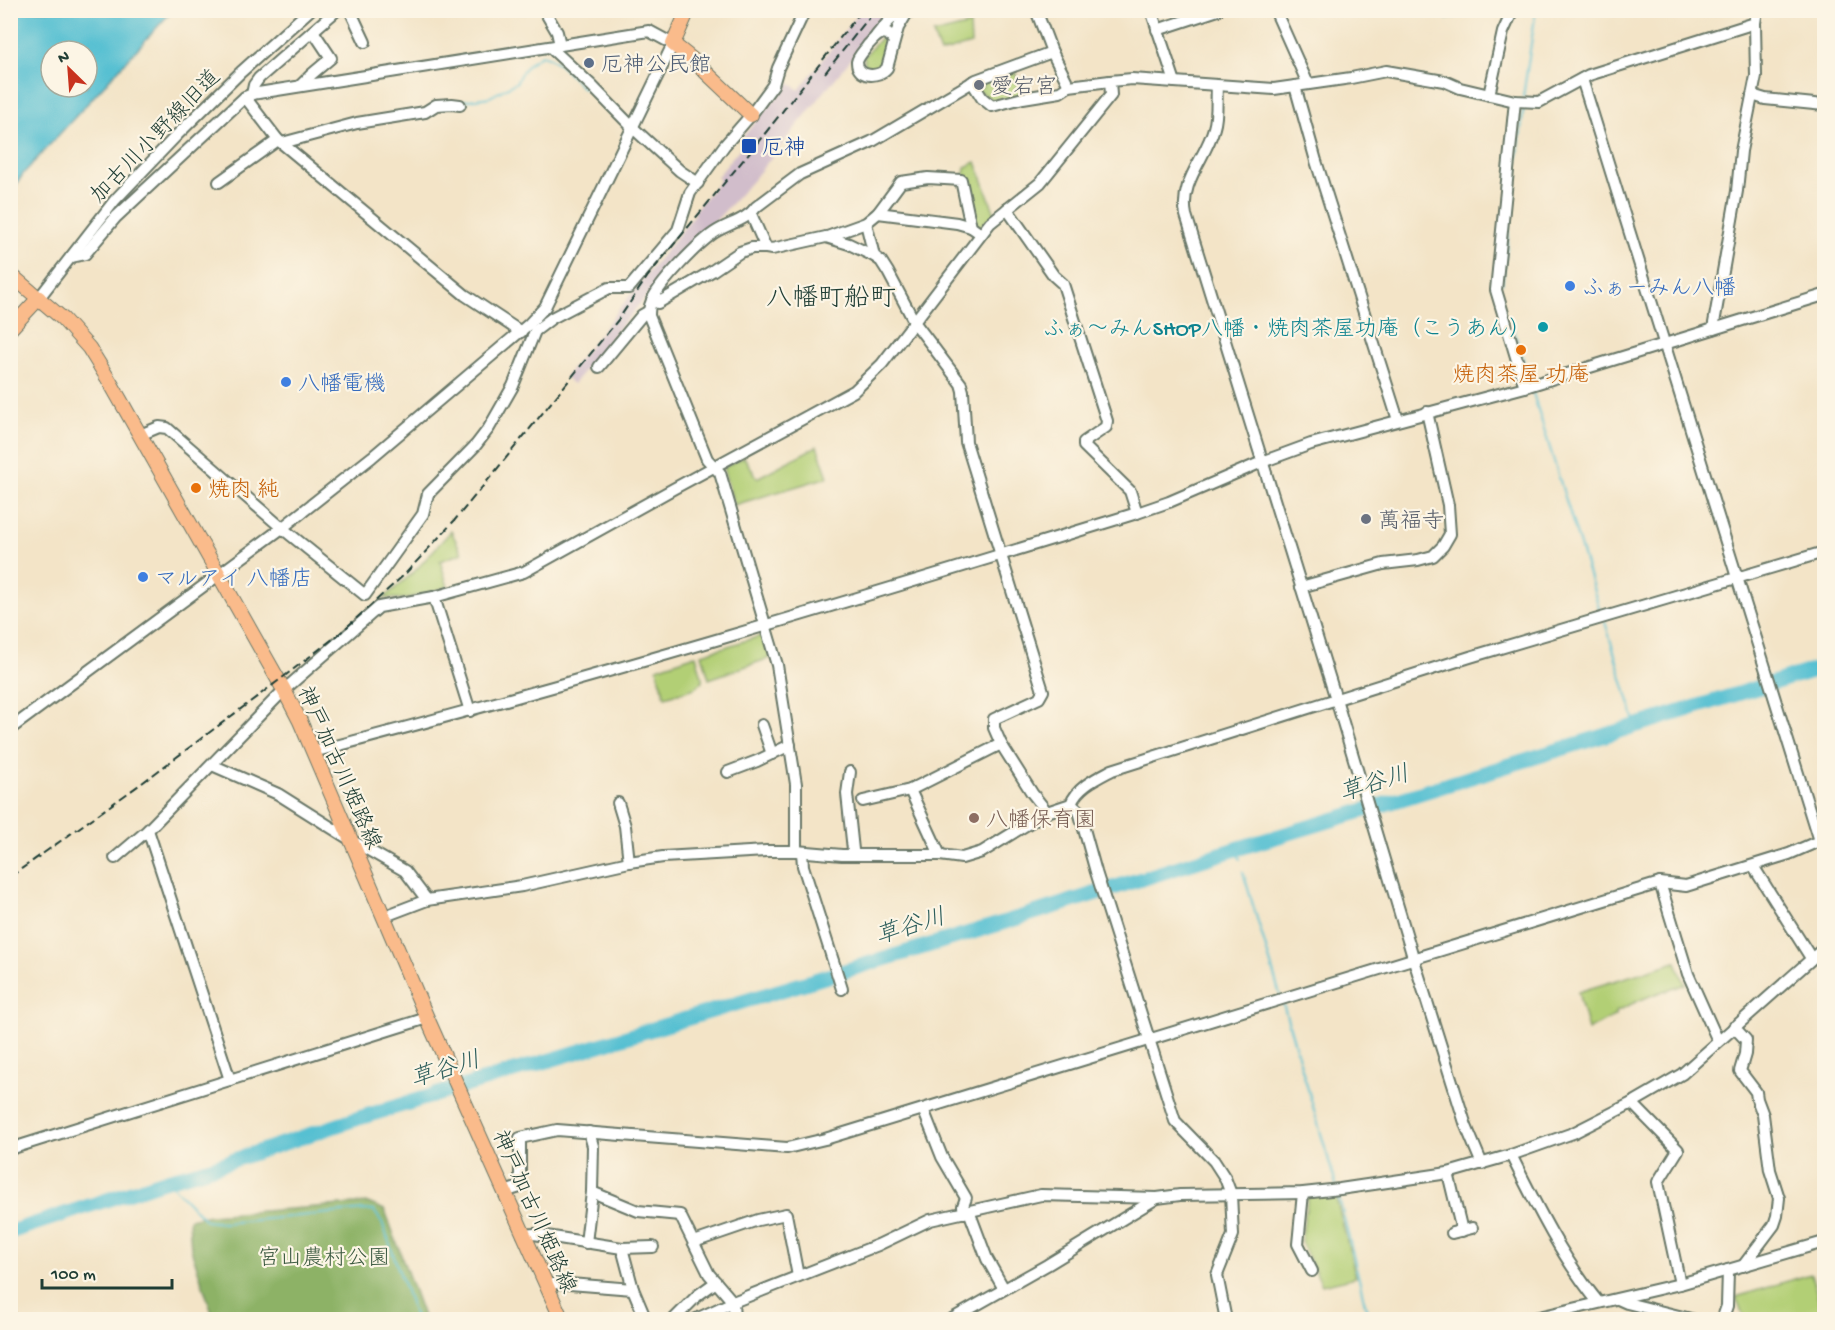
<svg xmlns="http://www.w3.org/2000/svg" width="1835" height="1330" viewBox="0 0 1835 1330" font-family="'Gochi Hand','Klee One',sans-serif">
  <style>
    .industrial { fill: #d1bdcb }
    .green { fill: #b2cf75; stroke: #688654; stroke-width: 1.5 }
    .forest { fill: #8db266; stroke: #56784d; stroke-width: 1.5 }
    .water { fill: #56c0d2; stroke: #3a7e83; stroke-width: 1.5; fill-rule: evenodd }
    .lines { fill: none; stroke-linecap: round; stroke-linejoin: round }
    .stream { stroke: #56c0d2; stroke-width: 2 }
    .river { stroke: #56c0d2; stroke-width: 15 }
    .minor-casing { stroke: #697767; stroke-width: 14 }
    .major-casing { stroke: #697767; stroke-width: 16 }
    .minor { stroke: #fff; stroke-width: 10 }
    .major { stroke: #fabb8b; stroke-width: 14 }
    .rail { stroke: #1f3d34; stroke-width: 2; stroke-dasharray: 9 4.5; stroke-linecap: butt }
    .service-dot { fill: #5c6f8a; stroke: #fcf5e5; stroke-width: 2 }
    .worship-dot { fill: #6b7280; stroke: #fcf5e5; stroke-width: 2 }
    .transit-dot { fill: #1a4fb4; stroke: #fcf5e5; stroke-width: 2 }
    .shop-dot { fill: #3f7fe0; stroke: #fcf5e5; stroke-width: 2 }
    .culture-dot { fill: #0f9aa8; stroke: #fcf5e5; stroke-width: 2 }
    .food-dot { fill: #e8710a; stroke: #fcf5e5; stroke-width: 2 }
    .education-dot { fill: #8d6e63; stroke: #fcf5e5; stroke-width: 2 }
    .labels { text-anchor: middle; stroke-width: 4.5; stroke-linejoin: round; paint-order: stroke }
    .service-label { font-size: 22px; fill: #4e5e75; stroke: #fcf5e5; text-anchor: start }
    .worship-label { font-size: 22px; fill: #5b616d; stroke: #fcf5e5; text-anchor: start }
    .street-label { font-size: 22px; fill: #1f3d34; stroke: #fcf5e5 }
    .transit-label { font-size: 22px; fill: #164399; stroke: #fcf5e5; text-anchor: start }
    .shop-label { font-size: 22px; fill: #366cbe; stroke: #fcf5e5; text-anchor: start }
    .culture-label { font-size: 22px; fill: #0d838f; stroke: #fcf5e5; text-anchor: end }
    .food-label { font-size: 22px; fill: #c56008; stroke: #fcf5e5 }
    .education-label { font-size: 22px; fill: #785e54; stroke: #fcf5e5; text-anchor: start }
    .park-label { font-size: 22px; fill: #3c5a41; stroke: #fcf5e5 }
    .water-label { font-size: 24px; font-style: italic; fill: #2d5e5c; stroke: #fcf5e5 }
    .quarter-label { font-size: 26px; fill: #1f3d34; stroke: #fcf5e5 }
  </style>
  <rect width="100%" height="100%" fill="#fcf5e5"/>
  <filter id="ink" filterUnits="userSpaceOnUse"><feTurbulence type="fractalNoise" baseFrequency=".0167" numOctaves="2"/><feDisplacementMap in="SourceGraphic" scale="12" xChannelSelector="R" yChannelSelector="G"/><feConvolveMatrix kernelMatrix="1 2 1 2 8 2 1 2 1" color-interpolation-filters="sRGB"/></filter>
  <filter id="wash" filterUnits="userSpaceOnUse"><feTurbulence type="fractalNoise" baseFrequency=".008" numOctaves="4" result="noise"/><feDisplacementMap in="SourceGraphic" scale="24" xChannelSelector="R" yChannelSelector="G"/><feGaussianBlur stdDeviation="1.35" result="paint"/><feColorMatrix in="noise" values="0 0 0 0 0 0 0 0 0 0 0 0 0 0 0 0 0 1.4 0 .05"/><feComposite in="paint" operator="in"/></filter>
  <g filter="url(#wash)">
    <rect width="100%" height="100%" fill="#f3e4c7"/>
    <polygon class="industrial" points="860,11 890,11 753,180 638,306 573,384 565,377 695,214 694,211 720,180 717,177 744,143 741,139 789,82 799,90"/>
    <g class="green">
      <polygon points="970,25 971,44 940,53 933,34"/>
      <polygon points="883,36 889,41 885,62 879,69 871,70 865,65 864,56"/>
      <polygon points="1014,69 1023,94 997,103 977,90 983,87 981,82"/>
      <polygon points="976,162 995,214 980,226 975,226 964,176 965,167"/>
      <polygon points="817,446 828,477 734,505 723,468 744,457 757,478"/>
      <polygon points="451,531 462,553 440,561 448,587 405,599 384,598 415,571"/>
      <polygon points="764,635 770,658 709,679 702,654"/>
      <polygon points="696,655 702,677 702,682 695,688 665,697 657,668"/>
      <path d="M 1676,962 L 1685,984 L 1667,991 L 1666,990 C 1648,996 1631,1004 1615,1012 L 1616,1015 L 1588,1030 L 1578,992 Z"/>
      <polygon points="1335,1193 1356,1277 1322,1285 1301,1242 1308,1196"/>
      <polygon points="1811,1274 1824,1318 1744,1319 1736,1297"/>
    </g>
    <polygon class="forest" points="368,1203 385,1210 424,1319 214,1319 191,1249 189,1219 210,1215"/>
    <path class="water" d="M 11,10 L 172,11 L 23,174 L 11,193 ZM 51,51 L 87,51 L 87,87 L 51,87 Z"/>
    <g class="lines">
      <g class="stream">
        <polyline points="1444,10 1447,19 1477,10"/>
        <polyline points="1523,97 1536,10"/>
        <path d="M 462,101 L 490,97 L 517,82 C 520,71 531,61 541,55 C 558,58 572,78 584,89"/>
        <polyline points="1502,284 1524,105"/>
        <polyline points="1512,324 1530,382"/>
        <polyline points="1532,390 1601,614"/>
        <polyline points="1605,622 1636,725"/>
        <polyline points="1236,849 1240,859"/>
        <polyline points="1243,872 1280,995"/>
        <polyline points="1283,1004 1336,1185"/>
        <polyline points="167,1180 206,1221 224,1223 364,1210 374,1211 382,1222 414,1314 414,1320"/>
        <polyline points="1338,1194 1369,1320"/>
      </g>
      <polyline class="river" points="10,1232 167,1180 207,1169 359,1118 996,925 1236,849 1385,804 1824,667"/>
    </g>
  </g>
  <g filter="url(#ink)">
    <g class="lines">
      <g class="minor-casing">
        <g id="minor">
          <polyline points="350,10 365,42"/>
          <polyline points="544,10 557,32 560,45"/>
          <polyline points="1036,10 1052,52 1069,86"/>
          <polyline points="1151,10 1175,82"/>
          <polyline points="1275,10 1308,84"/>
          <polyline points="1157,30 1218,10"/>
          <path d="M 876,36 C 892,16 892,16 917,10"/>
          <path d="M 894,41 L 888,34 L 883,33 C 876,35 873,40 868,45 C 865,50 858,56 857,62 C 857,78 879,78 887,68 L 898,28 L 907,13"/>
          <polyline points="550,47 592,86 632,127"/>
          <polyline points="972,82 982,98 992,106 1023,98 1060,92 1069,86 1110,81"/>
          <polyline points="300,86 312,74 331,58 313,31"/>
          <path d="M 1217,86 C 1216,99 1218,116 1214,128 C 1206,158 1179,182 1186,215 L 1336,699 L 1413,957 L 1466,1126 L 1482,1164"/>
          <polyline points="1295,86 1316,161 1398,420"/>
          <polyline points="1489,95 1503,32 1513,10"/>
          <polyline points="1752,95 1765,99 1824,105"/>
          <polyline points="245,97 278,140 465,295 521,332"/>
          <polyline points="1515,101 1496,290 1525,387"/>
          <polyline points="632,127 680,171 698,183"/>
          <polyline points="282,143 357,123 425,112 436,105 452,104 460,105"/>
          <polyline points="219,182 278,140"/>
          <polyline points="1007,209 1054,276 1063,284 1107,421 1106,427 1084,442 1084,446 1130,491 1137,513"/>
          <polyline points="878,213 957,223 971,227"/>
          <polyline points="751,214 766,248 772,249 826,237 849,244 874,256 881,261 888,272 915,323 961,384 963,391 966,442 1043,691 1039,698 994,719 994,728 1001,744 1032,793 1047,812"/>
          <polyline points="866,223 874,256"/>
          <polyline points="827,237 866,223 878,213 901,182 928,178 961,180 971,227 981,234"/>
          <polyline points="71,257 85,254 116,217 245,97 252,94 254,85 259,78 337,10"/>
          <polyline points="39,298 115,200 177,135 241,72 310,10"/>
          <polyline points="652,300 658,303 712,271 740,252 752,248 766,248"/>
          <polyline points="1713,329 1737,191 1741,151 1756,76 1755,23 1757,10"/>
          <polyline points="599,367 642,315 649,311"/>
          <polyline points="140,435 159,427 167,428 282,528 365,595 423,514 428,494 476,445 489,428 513,386 535,331 552,318 609,288 629,288 678,230 690,193 724,146 751,115 773,85 778,68 805,10"/>
          <polyline points="1301,587 1383,564 1418,560 1433,556 1443,546 1450,534 1448,505 1427,412"/>
          <polyline points="434,597 470,711"/>
          <polyline points="762,725 772,754"/>
          <polyline points="10,729 282,528 372,457 529,324 545,307 673,44 649,31 252,94"/>
          <path d="M 313,752 C 590,680 863,597 1137,513 L 1169,502 L 1262,462 L 1311,444 L 1525,387 L 1824,295"/>
          <path d="M 212,765 L 278,794 L 351,840 L 405,871 L 427,900 L 522,886 L 629,862 L 663,857 L 766,851 L 796,851 L 842,855 L 940,855 L 962,858 L 982,852 L 1047,812 L 1071,804 C 1077,787 1097,778 1112,770 L 1470,657 L 1824,552"/>
          <polyline points="728,772 757,761 790,745"/>
          <polyline points="850,772 847,794 853,850 852,855"/>
          <polyline points="910,790 940,855"/>
          <polyline points="863,801 910,790 1001,744"/>
          <polyline points="618,803 625,826 629,862"/>
          <polyline points="1071,804 1079,811 1096,872 1175,1121 1214,1161 1225,1178 1231,1194 1233,1235 1217,1275 1226,1320"/>
          <polyline points="1814,824 1824,817"/>
          <path d="M 796,851 L 796,784 L 777,665 L 720,473 L 707,459 L 649,316 C 649,312 649,307 651,303 C 657,285 700,241 717,231 C 730,223 747,220 756,207 L 800,174 L 871,142 L 976,80 L 1052,52"/>
          <polyline points="802,852 803,866 842,989"/>
          <polyline points="115,858 148,830"/>
          <polyline points="1753,866 1811,958"/>
          <polyline points="1660,883 1688,974 1718,1041"/>
          <polyline points="385,916 427,900"/>
          <polyline points="1734,1027 1746,1040 1745,1054 1740,1071 1756,1092 1757,1099 1763,1115 1770,1170 1779,1198 1777,1216 1774,1225 1743,1266"/>
          <polyline points="230,1080 148,830 284,690 379,607 434,597 524,572 673,489 854,391 882,364 990,223 1040,183 1111,95 1110,81 1132,79 1274,89 1351,78 1386,71 1444,81 1460,88 1515,101 1539,102 1589,75 1755,23"/>
          <polyline points="1632,1103 1678,1150 1658,1182 1680,1284"/>
          <polyline points="923,1109 942,1157 966,1198 963,1206 964,1213"/>
          <polyline points="589,1132 593,1146 592,1192 638,1211 680,1215 709,1274 733,1302 734,1320"/>
          <polyline points="10,1149 427,1018"/>
          <path d="M 1511,1155 C 1536,1205 1562,1258 1598,1302"/>
          <polyline points="1448,1173 1462,1231"/>
          <polyline points="504,1192 520,1187 520,1138 557,1130 787,1148 825,1139 1660,883 1686,886 1789,854 1819,841 1582,79"/>
          <polyline points="1303,1193 1298,1244 1312,1271"/>
          <polyline points="969,1211 987,1259 1004,1289"/>
          <polyline points="1452,1233 1472,1228"/>
          <polyline points="523,1235 534,1234 622,1248 653,1247"/>
          <polyline points="694,1242 758,1220 786,1214 798,1276"/>
          <polyline points="586,1243 592,1192"/>
          <polyline points="622,1248 633,1289 646,1320"/>
          <polyline points="546,1286 557,1283 633,1289"/>
          <polyline points="1618,1299 1627,1303 1695,1320"/>
          <polyline points="10,1315 12,1320"/>
          <polyline points="673,1320 698,1295 716,1282"/>
          <polyline points="694,1320 733,1302 878,1245 930,1220 1041,1195 1157,1198 1180,1195 1303,1193 1340,1189 1448,1173 1511,1155 1573,1133 1632,1103 1682,1074 1824,948"/>
          <polyline points="950,1320 1047,1265 1157,1198"/>
          <polyline points="1526,1320 1680,1284 1824,1242"/>
          <polyline points="1722,1320 1727,1306 1728,1270"/>
        </g>
      </g>
      <g class="major-casing">
        <g id="major">
          <polyline points="688,10 673,44 693,60 751,115"/>
          <polyline points="10,274 63,319 89,348 110,382 284,690 300,721 427,1018 562,1320"/>
          <polyline points="10,329 39,298"/>
        </g>
      </g>
      <use href="#minor" class="minor"/>
      <use href="#major" class="major"/>
      <g class="rail">
        <polyline points="825,73 875,10"/>
        <polyline points="10,877 142,783 278,681 338,635 405,574 454,521 493,474 618,320 648,276 767,131 862,10"/>
      </g>
    </g>
  </g>
  <circle class="service-dot" cx="589" cy="63" r="6"/>
  <g class="worship-dot">
    <circle cx="979" cy="85" r="6"/>
    <circle cx="1366" cy="519" r="6"/>
  </g>
  <rect class="transit-dot" x="741" y="138" width="16" height="16" rx="3"/>
  <g class="shop-dot">
    <circle cx="1570" cy="286" r="6"/>
    <circle cx="286" cy="382" r="6"/>
    <circle cx="143" cy="577" r="6"/>
  </g>
  <circle class="culture-dot" cx="1543" cy="327" r="6"/>
  <g class="food-dot">
    <circle cx="1521" cy="350" r="6"/>
    <circle cx="196" cy="488" r="6"/>
  </g>
  <circle class="education-dot" cx="974" cy="818" r="6"/>
  <g class="labels">
    <g class="service-label">
      <text x="601" y="71">厄神公民館</text>
    </g>
    <g class="worship-label">
      <text x="991" y="93">愛宕宮</text>
      <text x="1378" y="527">萬福寺</text>
    </g>
    <g class="street-label">
      <text transform="translate(154 135) rotate(-46)" y="8">加古川小野線旧道</text>
      <text transform="translate(341 767) rotate(66)" y="8">神戸加古川姫路線</text>
      <text transform="translate(536 1211) rotate(66)" y="8">神戸加古川姫路線</text>
    </g>
    <g class="transit-label">
      <text x="762" y="154">厄神</text>
    </g>
    <g class="shop-label">
      <text x="1582" y="294">ふぁーみん八幡</text>
      <text x="298" y="390">八幡電機</text>
      <text x="155" y="585">マルアイ 八幡店</text>
    </g>
    <g class="culture-label">
      <text x="1531" y="335">ふぁ～みんSHOP八幡・焼肉茶屋功庵（こうあん）</text>
    </g>
    <g class="food-label">
      <text x="1521" y="381">焼肉茶屋 功庵</text>
      <text x="208" y="496" text-anchor="start">焼肉 純</text>
    </g>
    <g class="education-label">
      <text x="986" y="826">八幡保育園</text>
    </g>
    <g class="park-label">
      <text x="324" y="1264">宮山農村公園</text>
    </g>
    <g class="water-label">
      <text transform="translate(1374 782) rotate(-17)" y="8">草谷川</text>
      <text transform="translate(910 925) rotate(-17)" y="8">草谷川</text>
      <text transform="translate(445 1068) rotate(-17)" y="8">草谷川</text>
    </g>
    <g class="quarter-label">
      <text x="831" y="305">八幡町船町</text>
    </g>
  </g>
  <rect width="1835" height="1330" fill="none" stroke="#fcf5e5" stroke-width="36"/>
  <g transform="translate(69 69) rotate(335)"><circle r="28" fill="#fcf5e5" stroke="#a4ab9e" stroke-width="1.5"/>
  <path d="M0-4.5L10 22L0 15L-10 22Z" fill="#c8321e"/>
  <text y="-9" font-size="16" font-weight="bold" text-anchor="middle" fill="#1f3d34">N</text>
  </g>
  <path d="M42 1279v9h130v-9" fill="none" stroke="#1f3d34" stroke-width="3"/>
  <text x="51" y="1279" font-size="18" fill="#1f3d34" stroke="#fcf5e5" stroke-width="4.5" paint-order="stroke">100 m</text>
</svg>
